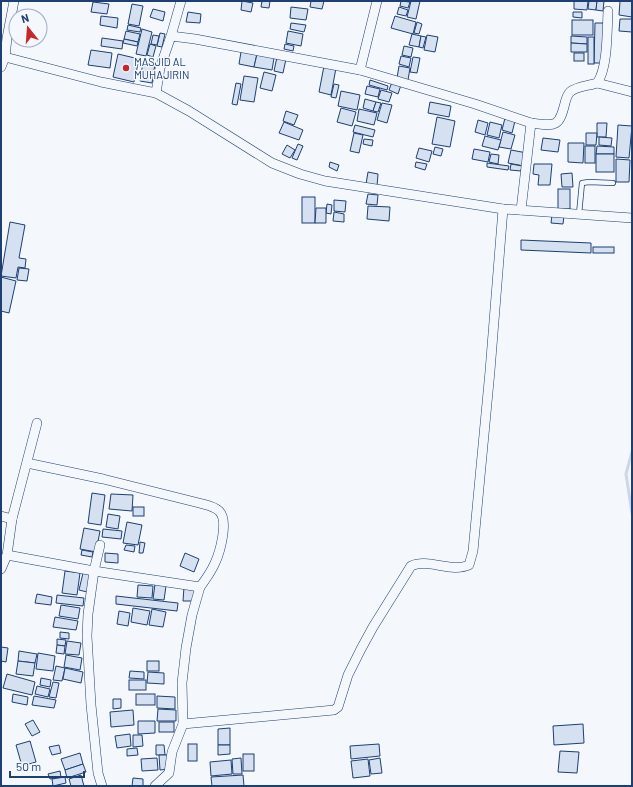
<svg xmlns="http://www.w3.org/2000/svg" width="633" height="787" viewBox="0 0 633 787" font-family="Barlow,sans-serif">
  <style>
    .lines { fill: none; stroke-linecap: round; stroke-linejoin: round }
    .stream { stroke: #cfd7e4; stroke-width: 3 }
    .building { fill: #d5e0f0; stroke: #1d3f73 }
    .service-casing { stroke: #1d3f73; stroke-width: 6 }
    .minor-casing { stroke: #1d3f73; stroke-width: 10 }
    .service { stroke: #f4f7fb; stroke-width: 4.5 }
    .minor { stroke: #f4f7fb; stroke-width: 9 }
    .poi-dot { fill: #c62828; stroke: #f4f7fb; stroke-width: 1.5 }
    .labels { text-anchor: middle; stroke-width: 3; stroke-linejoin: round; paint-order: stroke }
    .poi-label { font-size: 11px; fill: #1d3f73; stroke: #f4f7fb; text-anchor: start }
  </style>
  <rect width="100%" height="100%" fill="#f4f7fb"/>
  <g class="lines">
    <polyline class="stream" points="632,452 626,474 632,513"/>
  </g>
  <g class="building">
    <polygon points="242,1 253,3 251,12 241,10"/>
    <polygon points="262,1 270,1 269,8 261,7"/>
    <polygon points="311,1 324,1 322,9 310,7"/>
    <polygon points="401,1 410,2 408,8 400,6"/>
    <polygon points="411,1 420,1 416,19 407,17"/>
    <polygon points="574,1 588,1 587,10 574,9"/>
    <polygon points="589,1 597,1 596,10 588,9"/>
    <polygon points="597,1 604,1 603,11 596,10"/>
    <polygon points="620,1 632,1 632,17 619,15"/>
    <polygon points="93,2 109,4 107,14 91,12"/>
    <polygon points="132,4 143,6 139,26 128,24"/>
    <polygon points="291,7 308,9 306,20 290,18"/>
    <polygon points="399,7 408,10 406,16 397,14"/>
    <polygon points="153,9 165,12 163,21 150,17"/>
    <polygon points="188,12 201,14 200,23 186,22"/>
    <polygon points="573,12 582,12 582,18 573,17"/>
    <polygon points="101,16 118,18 117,28 100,25"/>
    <polygon points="395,16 416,22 413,34 391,28"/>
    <polygon points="620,19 632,19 632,32 619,31"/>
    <rect x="572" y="20" width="21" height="15"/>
    <polygon points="417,22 422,24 419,34 414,33"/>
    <polygon points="291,23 306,25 304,32 290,29"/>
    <polygon points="595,23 604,23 604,63 594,63"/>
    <polygon points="128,25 141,28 140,32 127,30"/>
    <polygon points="142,29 152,32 146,56 136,54"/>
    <polygon points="126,31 140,34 138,42 124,39"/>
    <polygon points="288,31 303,34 301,46 286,43"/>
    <polygon points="160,33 165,34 162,47 157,46"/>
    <polygon points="412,34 421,36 419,47 409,45"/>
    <polygon points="153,35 159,36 157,45 151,44"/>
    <polygon points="427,35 438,37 435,52 424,50"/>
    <polygon points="421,36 426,37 423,48 419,47"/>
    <polygon points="571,36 587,37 587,44 571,43"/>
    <rect x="588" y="37" width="6" height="27"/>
    <polygon points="102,38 123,41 122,49 101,46"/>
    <polygon points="124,39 138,42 137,46 123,43"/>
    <polygon points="571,43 587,44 587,52 571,52"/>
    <polygon points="150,44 156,46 153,57 147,55"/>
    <polygon points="285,44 294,46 293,51 284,49"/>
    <polygon points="404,46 413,48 411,57 402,55"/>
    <polygon points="91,50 112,53 110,68 88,65"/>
    <polygon points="241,52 257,54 254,67 239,64"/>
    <rect x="574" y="53" width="10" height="8"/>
    <polygon points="118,54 139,59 134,82 113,77"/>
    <polygon points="257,54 274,58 272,70 254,67"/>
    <polygon points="401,56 411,58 409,67 399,64"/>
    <polygon points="277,57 286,59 283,73 274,71"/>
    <polygon points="413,57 420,58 417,73 410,72"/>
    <polygon points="143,62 155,64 152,83 140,81"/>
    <polygon points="324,66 336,68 331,95 319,92"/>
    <polygon points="399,66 410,68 408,80 397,78"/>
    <polygon points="264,72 276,75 272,91 260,88"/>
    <polygon points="244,76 258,78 254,102 240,100"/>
    <polygon points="370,80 388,86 387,90 369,85"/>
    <polygon points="392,82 401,85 398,94 389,90"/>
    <polygon points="236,83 241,84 237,105 232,104"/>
    <polygon points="334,84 339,85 336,98 331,97"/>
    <polygon points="367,86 380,89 378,97 365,94"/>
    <polygon points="381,90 392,93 389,102 378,99"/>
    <polygon points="341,91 360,95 357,110 338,106"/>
    <polygon points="365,99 376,102 373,111 363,108"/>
    <polygon points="376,102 381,103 378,112 373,111"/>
    <polygon points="430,102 451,106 449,117 428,113"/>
    <polygon points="382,103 392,105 387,123 377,120"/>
    <polygon points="341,108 356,112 352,126 337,122"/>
    <polygon points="359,109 377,113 374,125 357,121"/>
    <polygon points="286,111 298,115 294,125 283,121"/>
    <polygon points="437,117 455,121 450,147 432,144"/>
    <polygon points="505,118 515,121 512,133 502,130"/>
    <polygon points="478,120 488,123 485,135 475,132"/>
    <polygon points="284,122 303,130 299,140 279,133"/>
    <polygon points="490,122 502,125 499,138 487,135"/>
    <polygon points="597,123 607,123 606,137 597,137"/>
    <polygon points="355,125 375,130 373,137 353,132"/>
    <polygon points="618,125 632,126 629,158 616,157"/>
    <polygon points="503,132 515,135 511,149 499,147"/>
    <polygon points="354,133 363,135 359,153 350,151"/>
    <polygon points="586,133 597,133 596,145 586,145"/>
    <polygon points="485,136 501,140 498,150 482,146"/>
    <polygon points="599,137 612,138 611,146 599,145"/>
    <polygon points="543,138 560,140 558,152 541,150"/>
    <polygon points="364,139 373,140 372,146 363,144"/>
    <polygon points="568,143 584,143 583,163 568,162"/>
    <polygon points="298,144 303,146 297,160 292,158"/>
    <polygon points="287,145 295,150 290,158 282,154"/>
    <rect x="585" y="146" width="10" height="17"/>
    <polygon points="597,146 614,147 614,154 596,154"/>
    <polygon points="435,147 443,149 441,156 433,154"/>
    <polygon points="419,148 432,151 429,162 416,158"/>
    <polygon points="474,149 490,152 488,162 472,159"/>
    <polygon points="511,150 527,153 524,166 508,163"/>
    <polygon points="491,154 499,155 498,164 489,162"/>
    <rect x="596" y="154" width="18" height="18"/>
    <polygon points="616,159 630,160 629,182 616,182"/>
    <polygon points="330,162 339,165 337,171 329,167"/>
    <polygon points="416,162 427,164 425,170 415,167"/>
    <polygon points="487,163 509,166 508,170 487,167"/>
    <polygon points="511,164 522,166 521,171 510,170"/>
    <polygon points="534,164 552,164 550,185 538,185 539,175 533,174"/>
    <polygon points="368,172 378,174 377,186 366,184"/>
    <polygon points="572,173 573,187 562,187 561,174"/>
    <rect x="558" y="189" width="12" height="20"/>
    <polygon points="368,194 378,195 377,205 366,204"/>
    <rect x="302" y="197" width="13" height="26"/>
    <polygon points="334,200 346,201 345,212 334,211"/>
    <polygon points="327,204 332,205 331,214 326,213"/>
    <polygon points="368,206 390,207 389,221 367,219"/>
    <polygon points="316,208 326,208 326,223 315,223"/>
    <polygon points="334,212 344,214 344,222 333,221"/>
    <polygon points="552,215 564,216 563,224 551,223"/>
    <polygon points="10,222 25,225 19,258 26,259 25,268 18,267 16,278 1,276"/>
    <polygon points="521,240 591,243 591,253 521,250"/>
    <rect x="593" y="247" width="21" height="6"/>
    <polygon points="19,268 29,269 27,281 17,280"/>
    <polygon points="1,277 16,281 9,313 1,311"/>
    <polygon points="92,493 105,495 101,525 88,523"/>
    <polygon points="111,494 133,495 132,511 109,509"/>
    <rect x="133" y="507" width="11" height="9"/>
    <polygon points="108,514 120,516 118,529 106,527"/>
    <polygon points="127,522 142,525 138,545 123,543"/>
    <polygon points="84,528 100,531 96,552 80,549"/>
    <polygon points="103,529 122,531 121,539 102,537"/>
    <polygon points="140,542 145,543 143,553 139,553"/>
    <polygon points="126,545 135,546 134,552 124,550"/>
    <polygon points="82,550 93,552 92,557 81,555"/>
    <polygon points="105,553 118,554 118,563 105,562"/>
    <polygon points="185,553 199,559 194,572 180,566"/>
    <polygon points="65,571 80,573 77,595 62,593"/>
    <polygon points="83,573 91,575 87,592 79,590"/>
    <polygon points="155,584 166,586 164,600 153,599"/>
    <polygon points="138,585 153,586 152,598 137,597"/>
    <polygon points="184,587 196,588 195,601 183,601"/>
    <polygon points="37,594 52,597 51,605 35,603"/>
    <polygon points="57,595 84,598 83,606 56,603"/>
    <polygon points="116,596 178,603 177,611 116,604"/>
    <polygon points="61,605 80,608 78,619 59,616"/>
    <polygon points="133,608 150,611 147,625 131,622"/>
    <polygon points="152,609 166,612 163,627 149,625"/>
    <polygon points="119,611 130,613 128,626 117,624"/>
    <polygon points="55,617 78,621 76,630 53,627"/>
    <polygon points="60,632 69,633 69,639 60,638"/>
    <polygon points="57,639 66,640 65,646 57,645"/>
    <polygon points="67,641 81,643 79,655 65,654"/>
    <polygon points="57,645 65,646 64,654 56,653"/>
    <polygon points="1,647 8,648 6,662 1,661"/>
    <polygon points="19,651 37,654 35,663 18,661"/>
    <polygon points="38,653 55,656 53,671 36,669"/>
    <polygon points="66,655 82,658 80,670 64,667"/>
    <polygon points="18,661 35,663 33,676 16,674"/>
    <rect x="147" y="661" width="12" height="10"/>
    <polygon points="56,666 65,668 62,681 53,680"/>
    <polygon points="65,668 83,672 81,683 63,679"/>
    <polygon points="130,671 144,672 144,679 129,678"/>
    <polygon points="148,672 164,673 164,684 147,683"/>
    <polygon points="7,674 35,682 32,695 3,688"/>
    <polygon points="41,678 51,680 50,687 40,685"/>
    <rect x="129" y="680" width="17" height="10"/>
    <polygon points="53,682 59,683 56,698 49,697"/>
    <polygon points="37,686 50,689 48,697 35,694"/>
    <polygon points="13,694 28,697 27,705 12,702"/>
    <rect x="136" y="694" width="19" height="11"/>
    <polygon points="34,696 56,700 54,708 32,705"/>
    <polygon points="157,696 175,697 175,709 157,708"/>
    <polygon points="113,699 121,699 121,708 113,709"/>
    <polygon points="158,709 176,710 176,721 157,721"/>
    <polygon points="133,710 134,725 111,727 110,712"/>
    <polygon points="33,720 40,732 32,736 25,724"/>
    <polygon points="138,721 155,721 155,733 138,734"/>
    <rect x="159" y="722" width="15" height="10"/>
    <polygon points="583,724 584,743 554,745 553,726"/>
    <polygon points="230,728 230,745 218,745 218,729"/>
    <polygon points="130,734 131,746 117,748 115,736"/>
    <polygon points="133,735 142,735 143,746 133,747"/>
    <polygon points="30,741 36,762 22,766 16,745"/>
    <rect x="188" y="744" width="9" height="17"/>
    <polygon points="379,744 380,756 351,759 350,746"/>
    <polygon points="59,745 61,753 52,755 49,747"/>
    <polygon points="156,745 164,745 165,755 156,755"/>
    <polygon points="218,745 230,745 230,754 218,755"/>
    <polygon points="137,748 138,755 127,756 127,749"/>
    <polygon points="560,751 579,752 577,773 558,772"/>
    <polygon points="80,753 83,764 65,770 61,759"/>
    <rect x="243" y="754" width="11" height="17"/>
    <polygon points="159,755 168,755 169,769 160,770"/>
    <polygon points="157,758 158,770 142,771 141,759"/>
    <polygon points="241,758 242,774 233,774 232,759"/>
    <polygon points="380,758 382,773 371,774 369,760"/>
    <polygon points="368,759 370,776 353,778 351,761"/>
    <polygon points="231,760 232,774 211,776 210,762"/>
    <polygon points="83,764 86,772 67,778 65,770"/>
    <polygon points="60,771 61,777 50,779 48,774"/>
    <polygon points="81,775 84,786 71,786 69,779"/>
    <polygon points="243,775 244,786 212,786 211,777"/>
    <polygon points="65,777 66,783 53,786 52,779"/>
    <polygon points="133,778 143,779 143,786 132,786"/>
  </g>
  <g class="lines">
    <g class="service-casing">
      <polyline id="service" points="579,214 582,183 589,182 613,183"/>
    </g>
    <g class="minor-casing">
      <g id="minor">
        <polyline points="171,36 181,1"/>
        <polyline points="5,57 101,82 156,93 189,111 272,163 300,174 325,181 503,209 632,218"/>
        <polyline points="1,67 5,57 7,38 14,1"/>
        <polyline points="360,70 377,1"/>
        <polyline points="597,83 632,92"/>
        <polyline points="156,93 160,68 171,36 195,39 360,70 475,104 531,123 521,210"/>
        <path d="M 531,123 C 555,126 559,128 565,103 C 566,99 567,95 570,92 C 577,86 589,86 597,83 C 608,69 607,29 608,11"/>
        <path d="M 27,463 L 103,479 L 199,503 C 206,505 214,506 219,511 C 229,520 220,552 215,563 C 211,572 206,579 200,587"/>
        <polyline points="1,516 12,519"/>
        <polyline points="7,555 94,571 100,545"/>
        <polyline points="1,569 7,555 12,519 37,423"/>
        <path d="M 183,724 L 334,710 L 338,707 L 348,675 L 361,649 L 373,627 L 411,566 C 428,558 451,573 469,565 L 473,551 L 490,371 L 503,209"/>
        <polyline points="102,786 98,773 91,705 87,636 88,614 94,571 200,587 192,615 186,648 182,683 183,724 172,752 169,773 155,786"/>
      </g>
    </g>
    <use href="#service" class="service"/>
    <use href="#minor" class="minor"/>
  </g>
  <circle class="poi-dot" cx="126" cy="68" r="4"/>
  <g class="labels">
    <g class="poi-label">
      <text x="134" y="66">MASJID AL<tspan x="134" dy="13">MUHAJIRIN</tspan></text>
    </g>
  </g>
  <rect width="633" height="787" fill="none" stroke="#1d3f73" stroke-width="4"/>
  <g transform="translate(28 28) rotate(343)"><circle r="19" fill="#f4f7fb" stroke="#9eadc5"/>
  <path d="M0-3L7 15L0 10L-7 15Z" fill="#c62828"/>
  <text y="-6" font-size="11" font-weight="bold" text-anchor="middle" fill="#1d3f73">N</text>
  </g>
  <path d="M10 771v6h74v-6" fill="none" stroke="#1d3f73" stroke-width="2"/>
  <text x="16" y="771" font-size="12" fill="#1d3f73" stroke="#f4f7fb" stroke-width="3" paint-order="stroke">50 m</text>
</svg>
